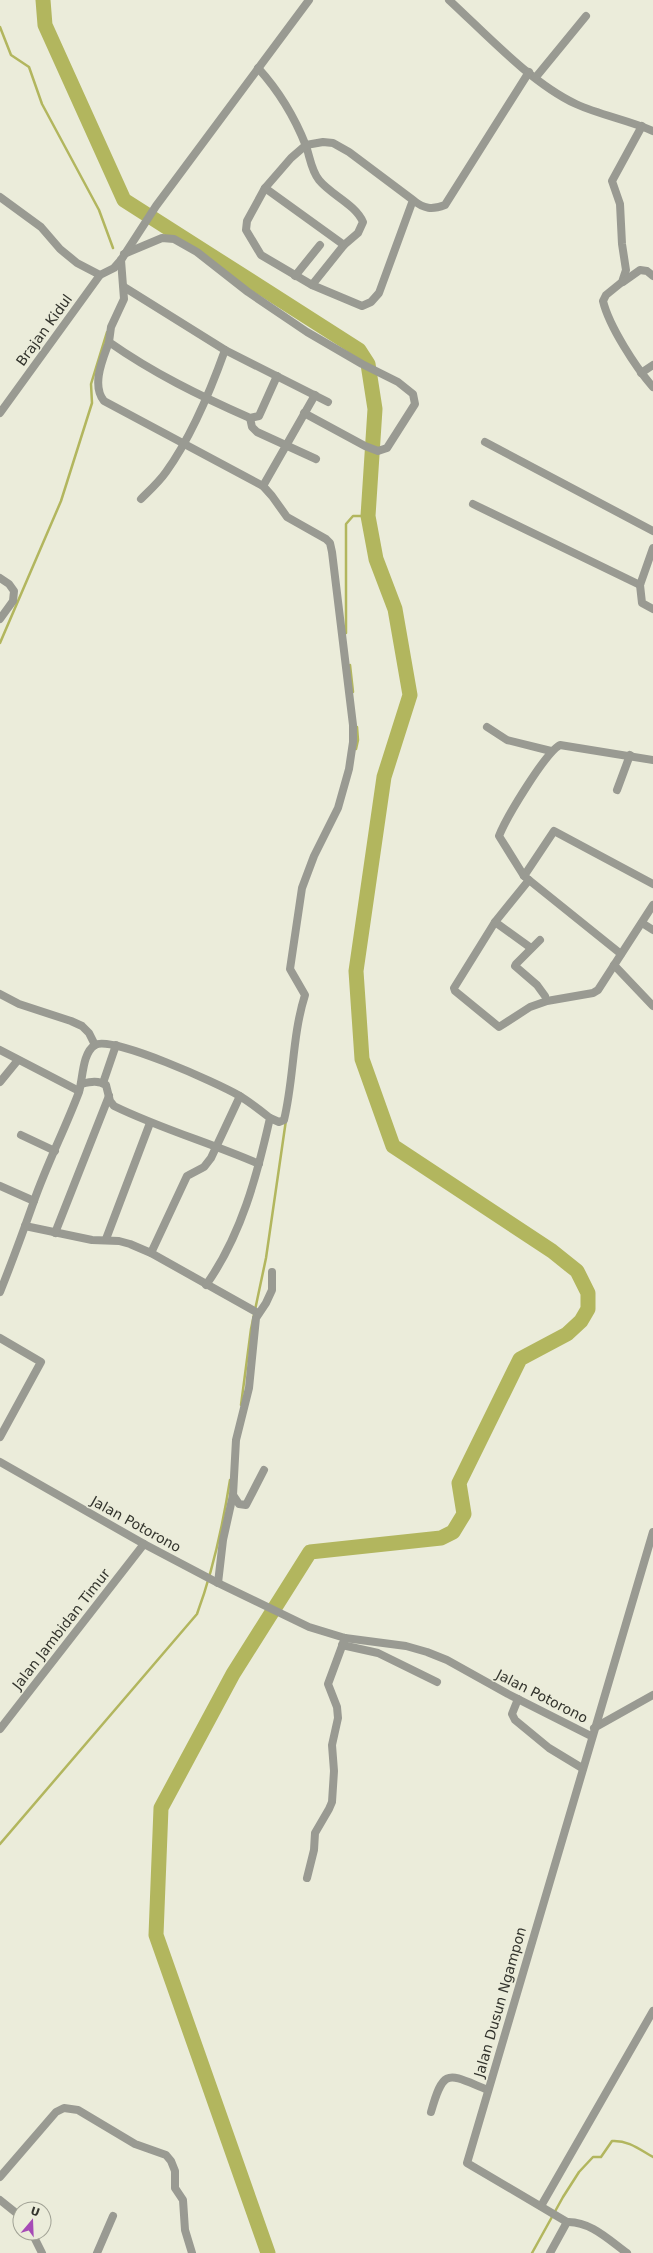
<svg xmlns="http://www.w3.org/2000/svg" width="653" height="2253" viewBox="0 0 653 2253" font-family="'DejaVu Sans',sans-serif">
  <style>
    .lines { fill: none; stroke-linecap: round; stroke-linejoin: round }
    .stream { stroke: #b2b65e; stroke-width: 2.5 }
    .river { stroke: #b2b65e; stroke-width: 15 }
    .minor { stroke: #999a92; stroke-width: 8 }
    .labels { text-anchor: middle; stroke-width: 3; stroke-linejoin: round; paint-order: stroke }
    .street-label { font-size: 14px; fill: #33342d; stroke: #ebecda }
  </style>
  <rect width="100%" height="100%" fill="#ebecda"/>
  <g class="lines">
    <g class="stream">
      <polyline points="0,27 11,55 29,67 42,104 99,210 113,248"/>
      <polyline points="346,633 346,524 353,516 368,516"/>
      <polyline points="0,643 61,501 92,403 91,384 107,332"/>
      <polyline points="350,665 353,692"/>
      <polyline points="356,749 358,740 357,727"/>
      <polyline points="241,1405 251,1329 266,1258 286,1120"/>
      <path d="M 0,1844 L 197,1614 C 213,1571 223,1524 230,1480"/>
      <path d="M 532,2253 L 563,2197 L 579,2172 L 593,2157 L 601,2157 L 612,2141 C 628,2140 639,2149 653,2157"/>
    </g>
    <polyline class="river" points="43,0 45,25 124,200 359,350 368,364 375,409 368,516 376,559 395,609 410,695 384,777 356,971 362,1059 393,1146 552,1251 577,1271 588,1293 588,1309 581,1321 567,1334 520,1359 459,1483 464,1514 453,1532 441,1538 310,1552 233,1674 161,1808 156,1935 268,2253"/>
    <g class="minor">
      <path d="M 449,0 C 485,33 531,83 576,104 C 600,115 628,120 653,131"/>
      <path d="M 258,68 C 278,90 295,118 306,146 C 310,157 311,170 319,180 C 331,195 355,204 363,222 L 358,233 L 344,245 L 312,285"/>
      <polyline points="536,77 586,16"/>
      <path d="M 642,126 L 612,181 L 620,204 L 622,244 L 626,270 L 622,282 L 606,295 L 603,301 C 609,326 636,368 653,387"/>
      <polyline points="265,188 344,245"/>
      <polyline points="0,197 41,227 60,249 77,263 100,275"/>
      <path d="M 413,200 L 379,293 L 371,302 L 362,306 L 312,285 L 261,255 L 246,230 L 247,221 L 265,188 L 291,158 L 306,145 L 323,142 L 333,143 L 349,152 L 413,200 C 424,209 432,210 445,205 L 529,72"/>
      <polyline points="124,254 162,238 174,239 197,252 248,292 307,332 362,364 398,382 413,394 415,404 387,448 378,451 365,446 304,413"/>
      <path d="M 121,260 L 124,299 L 111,327 L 109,342 C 153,373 200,396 250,418 L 259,416 L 277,376"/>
      <polyline points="295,276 320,245"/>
      <polyline points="623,282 640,270 647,271 653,276"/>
      <polyline points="124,287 225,350 328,402"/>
      <path d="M 109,342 C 103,359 91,385 104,401 L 263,486 L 272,496 L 287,517 L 326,539 L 330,543 L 332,552 L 353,725 L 353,742 L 349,769 L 338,808 L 314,856 L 302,888 L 290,969 L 305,995 C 292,1036 294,1079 284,1120 L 279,1122 L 270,1118"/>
      <polyline points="641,373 653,365"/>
      <polyline points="0,413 100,275 114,268 121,260 156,206 309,0"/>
      <polyline points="250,418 252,427 257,432 316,459"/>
      <polyline points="485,442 653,531"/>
      <polyline points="263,486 315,395"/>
      <path d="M 141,499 C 149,491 159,482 166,472 C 192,436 210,392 225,350"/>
      <polyline points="473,504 640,585"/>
      <polyline points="653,548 640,585 642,603 653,609"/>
      <polyline points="0,578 9,584 14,591 13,601 0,619"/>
      <polyline points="487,727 507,740 551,751"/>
      <polyline points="617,790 630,755"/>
      <polyline points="524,876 554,831 653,884"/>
      <polyline points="529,880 495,922 454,988 455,991 499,1027 530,1007 547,1001 593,993 598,990 653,905"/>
      <polyline points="495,922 531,948"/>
      <polyline points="642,923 653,930"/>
      <polyline points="540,940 516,964 515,966 537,985 545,996"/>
      <path d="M 621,954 L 524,876 L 499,836 C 506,818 545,753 560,745 L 653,760"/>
      <polyline points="614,965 653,1006"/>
      <polyline points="0,994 19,1004 71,1021 82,1026 89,1033 95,1045"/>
      <polyline points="0,1050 79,1091"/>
      <polyline points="0,1082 18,1060"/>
      <polyline points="103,1083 116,1045"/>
      <path d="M 81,1084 C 90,1082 98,1080 106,1085 L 110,1101 L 114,1106 C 161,1129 211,1143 259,1164"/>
      <polyline points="21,1135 55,1151"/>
      <polyline points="0,1186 34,1201"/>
      <polyline points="25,1226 92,1240 119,1241 130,1244 151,1253 258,1313"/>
      <polyline points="55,1233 109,1096"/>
      <polyline points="106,1239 150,1123"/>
      <polyline points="151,1253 187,1176 204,1167 211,1158 240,1096"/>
      <path d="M 0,1292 C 12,1262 23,1232 34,1201 C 47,1164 65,1129 79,1092 C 83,1079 82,1053 95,1045 C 112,1035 219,1084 238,1095 C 250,1102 260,1110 270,1118 C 257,1176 241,1236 206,1285"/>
      <polyline points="0,1338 41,1362 0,1437"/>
      <polyline points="0,1462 144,1544 218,1583 309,1627 345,1638 406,1646 427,1652 447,1660 508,1694 591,1736"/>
      <polyline points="233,1495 239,1504 246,1505 264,1470"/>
      <polyline points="218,1583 223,1540 233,1495 236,1440 249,1388 256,1318 266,1303 272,1290 272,1272"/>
      <polyline points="342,1645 378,1653 437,1682"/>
      <polyline points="518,1699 512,1714 515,1720 549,1748 582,1768"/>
      <polyline points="594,1728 653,1695"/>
      <polyline points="0,1729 144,1544"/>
      <polyline points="307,1878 314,1850 315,1833 329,1809 332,1802 334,1771 332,1745 338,1718 337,1707 328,1684 345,1638"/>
      <path d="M 431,2112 C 444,2066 448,2074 488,2090"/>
      <polyline points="0,2177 56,2112 64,2108 78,2110 135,2144 166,2155 171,2161 175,2171 175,2188 183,2200 185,2230 192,2253"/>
      <polyline points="0,2200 20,2216"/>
      <polyline points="541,2206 653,2011"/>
      <path d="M 567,2222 C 590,2221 609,2240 627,2253"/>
      <polyline points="32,2233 42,2253"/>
      <polyline points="97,2253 113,2216"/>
      <polyline points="550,2253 567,2222 467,2163 653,1532"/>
    </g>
  </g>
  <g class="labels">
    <g class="street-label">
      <text transform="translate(44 330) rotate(-54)" y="5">Brajan Kidul</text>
      <text transform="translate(136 1524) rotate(29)" y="5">Jalan Potorono</text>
      <text transform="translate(61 1629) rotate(-52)" y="5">Jalan Jambidan Timur</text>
      <text transform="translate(542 1696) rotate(27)" y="5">Jalan Potorono</text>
      <text transform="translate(500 2002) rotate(-74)" y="5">Jalan Dusun Ngampon</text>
    </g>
  </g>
  <g transform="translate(32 2221) rotate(19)"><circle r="19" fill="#ebecda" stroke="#a1a295"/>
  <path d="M0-3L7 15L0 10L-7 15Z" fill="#a64bb6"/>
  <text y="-6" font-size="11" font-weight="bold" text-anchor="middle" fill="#33342d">U</text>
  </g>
</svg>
